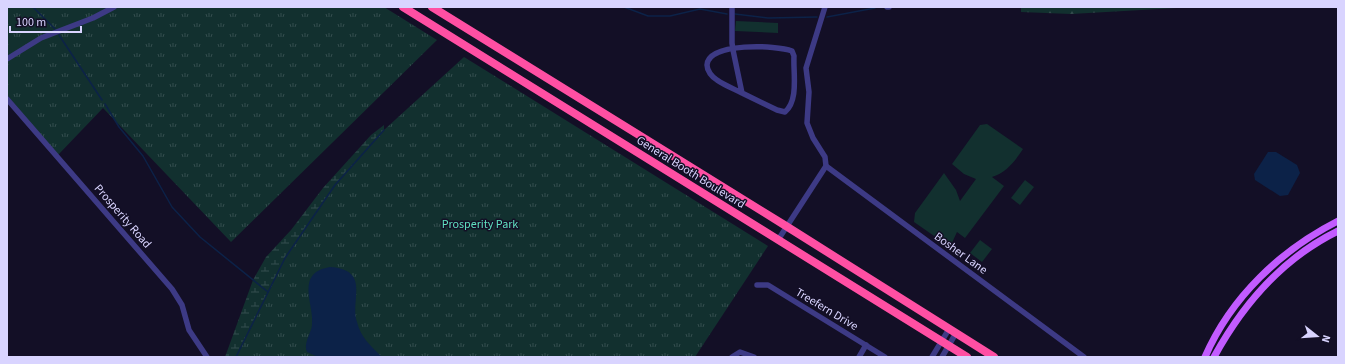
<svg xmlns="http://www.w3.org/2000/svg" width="1345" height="364" viewBox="0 0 1345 364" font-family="'Source Sans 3',sans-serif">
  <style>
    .forest { fill: url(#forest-firs) }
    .wetland { fill: url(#wetland-marsh) }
    .park { fill: url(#park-tufts) }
    .pitch { fill: #12302f }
    .water { fill: #0c2248 }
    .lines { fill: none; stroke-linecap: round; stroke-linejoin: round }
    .stream { stroke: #0c2248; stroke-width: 1.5 }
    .minor { stroke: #3d3a85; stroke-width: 5.5 }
    .major { stroke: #c25bff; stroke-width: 7 }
    .highway { stroke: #ff4fa3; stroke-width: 8 }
    .labels { text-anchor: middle; stroke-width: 3; stroke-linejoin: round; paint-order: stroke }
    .street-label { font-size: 12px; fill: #d9d4ff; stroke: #130f26 }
    .park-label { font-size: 12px; fill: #5fe0c0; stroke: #130f26 }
  </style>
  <defs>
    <pattern id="forest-firs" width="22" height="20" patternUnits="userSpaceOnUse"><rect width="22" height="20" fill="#12302f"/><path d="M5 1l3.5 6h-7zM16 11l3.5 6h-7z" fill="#344d4e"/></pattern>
    <pattern id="wetland-marsh" width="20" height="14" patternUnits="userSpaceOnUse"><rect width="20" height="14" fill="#12302f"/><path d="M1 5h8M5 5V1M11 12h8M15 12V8" fill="none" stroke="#344d4e"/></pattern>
    <pattern id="park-tufts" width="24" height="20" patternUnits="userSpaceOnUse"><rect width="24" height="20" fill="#12302f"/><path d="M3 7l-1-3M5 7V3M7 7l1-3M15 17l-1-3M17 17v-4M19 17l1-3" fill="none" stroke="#344d4e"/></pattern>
  </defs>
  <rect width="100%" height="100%" fill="#130f26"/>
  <polygon class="forest" points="1021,7 1194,7 1071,14 1021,12"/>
  <polygon class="wetland" points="384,125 384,130 257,357 225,357 253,280 266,257 291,230 323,188 371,135"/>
  <g class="park">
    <polygon points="7,7 384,7 437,40 231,242 103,108 58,155 7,95"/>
    <polygon points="464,57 768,246 695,357 236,357 285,258 335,185 384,130"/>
  </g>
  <g class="pitch">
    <polygon points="736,21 778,23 778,33 735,31"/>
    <path d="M 987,124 L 1023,149 C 1015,161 1006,173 992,177 L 1004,186 L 965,238 L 957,232 L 950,247 L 914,222 L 915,213 L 944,173 L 956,190 L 960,201 L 976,179 L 964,174 L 952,164 L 980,125 Z"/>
    <polygon points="1025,180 1034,187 1020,205 1011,198"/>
    <polygon points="980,240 992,249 982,262 970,253"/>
  </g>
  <g class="water">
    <polygon points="1268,152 1276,152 1297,165 1300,173 1288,195 1280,196 1255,180 1254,174"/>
    <path d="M 330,267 C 371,270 350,299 357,322 C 361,338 371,346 382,357 L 318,357 L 307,352 C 303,343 311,334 312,325 C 315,305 294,273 330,267 Z"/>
  </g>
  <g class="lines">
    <g class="stream">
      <polyline points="33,7 55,29"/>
      <polyline points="624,7 648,16 670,16 700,9 727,14"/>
      <polyline points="735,14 768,18 817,17"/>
      <polyline points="827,17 875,8"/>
      <polyline points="59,35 102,100"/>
      <polyline points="105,104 119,127 143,156 172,207 200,237 268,292"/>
      <polyline points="236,357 285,258 335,185 384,130"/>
    </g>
    <g class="minor">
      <path d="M 732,7 L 732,43 L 733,50 L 742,93 L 777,110 L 785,112 C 799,100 793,73 794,56 L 792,51 C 777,45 708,42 707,65 C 707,71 712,77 717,80 C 724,85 734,89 742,93"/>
      <polyline points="887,7 889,7"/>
      <polyline points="7,59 41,38 93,18 114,7"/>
      <polyline points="7,99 172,289 182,305 189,330 207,357"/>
      <polyline points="826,166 1084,357"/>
      <polyline points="778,240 826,166 825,157 813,138 807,123 809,92 806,68 825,7"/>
      <polyline points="757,285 768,285 885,357"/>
      <polyline points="732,357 740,352 754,357"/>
      <polyline points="859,357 866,345"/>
      <polyline points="932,357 949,329"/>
      <polyline points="942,357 956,333"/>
    </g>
    <g class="major">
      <path d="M 1205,357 C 1231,297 1281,250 1338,221"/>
      <path d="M 1214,357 C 1243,304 1283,258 1338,231"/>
    </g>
    <g class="highway">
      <polyline points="403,7 967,357"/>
      <polyline points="432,7 786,226 994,357"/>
    </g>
  </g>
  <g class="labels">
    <g class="street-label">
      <text transform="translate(691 172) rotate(32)" y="4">General Booth Boulevard</text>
      <text transform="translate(123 216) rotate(49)" y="4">Prosperity Road</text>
      <text transform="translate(961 253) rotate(36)" y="4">Bosher Lane</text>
      <text transform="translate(827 309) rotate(31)" y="4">Treefern Drive</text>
    </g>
    <g class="park-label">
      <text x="480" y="228">Prosperity Park</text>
    </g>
  </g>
  <rect width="1345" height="364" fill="none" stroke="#d9d4ff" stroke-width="16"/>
  <g transform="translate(1317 336) rotate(107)" stroke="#130f26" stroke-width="3" paint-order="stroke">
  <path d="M0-3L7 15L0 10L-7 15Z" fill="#d9d4ff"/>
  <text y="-6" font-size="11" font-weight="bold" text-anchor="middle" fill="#d9d4ff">N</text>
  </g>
  <path d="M10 26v6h71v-6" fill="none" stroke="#d9d4ff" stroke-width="2"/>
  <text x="16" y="26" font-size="12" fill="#d9d4ff" stroke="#130f26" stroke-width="3" paint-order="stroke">100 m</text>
</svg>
